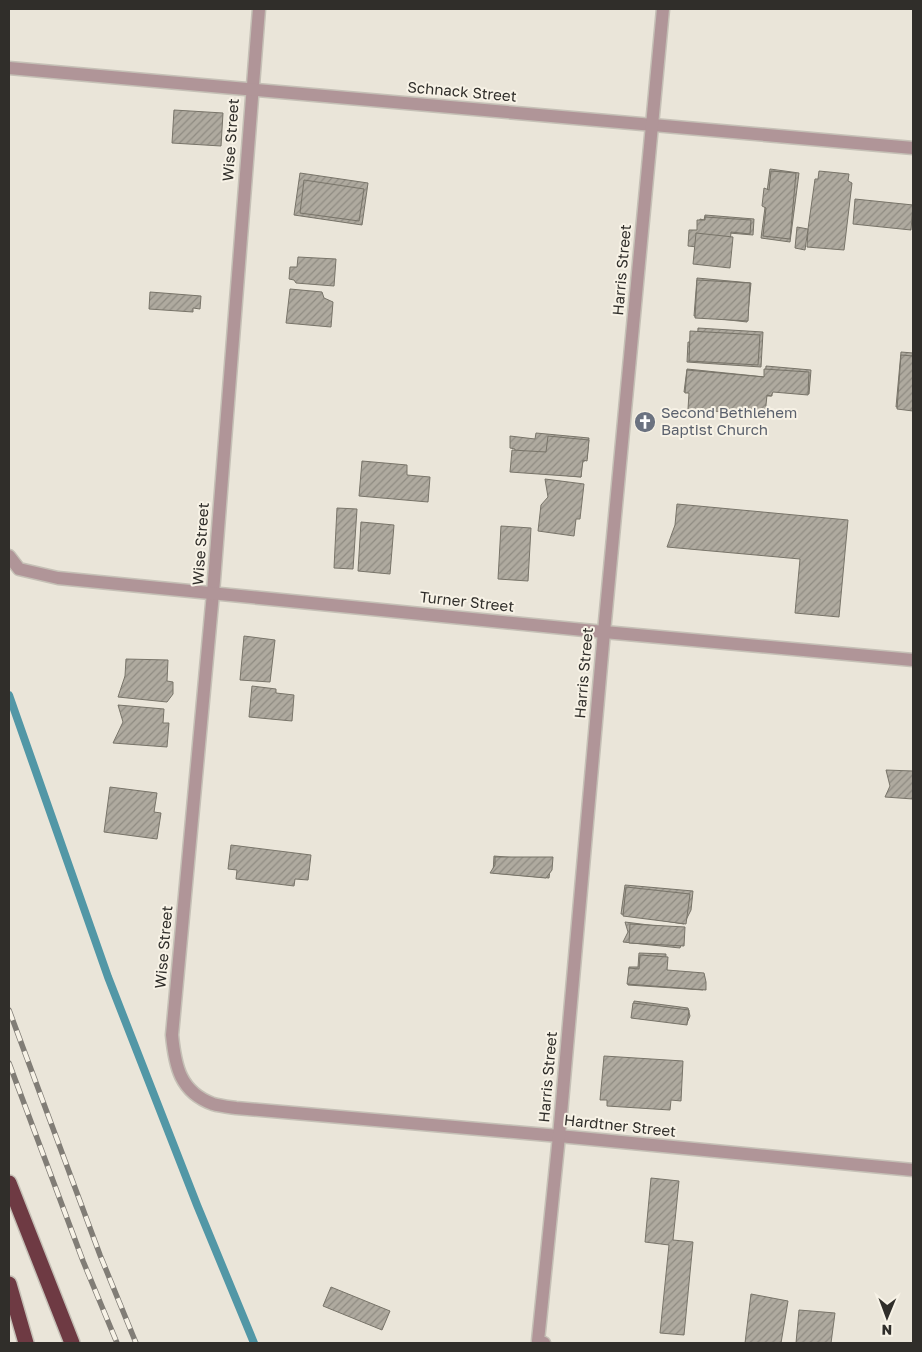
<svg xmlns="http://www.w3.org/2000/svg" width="922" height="1352" viewBox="0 0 922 1352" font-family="'Golos Text',sans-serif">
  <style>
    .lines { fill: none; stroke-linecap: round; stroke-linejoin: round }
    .stream { stroke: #5297a6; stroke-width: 8 }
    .building { fill: url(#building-hatch); stroke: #787469 }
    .minor-casing { stroke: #c5c0b6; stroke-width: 15 }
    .highway-casing { stroke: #c5c0b6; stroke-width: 18 }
    .minor { stroke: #b09598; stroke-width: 12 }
    .highway { stroke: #6e3a43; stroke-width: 15 }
    .rail-casing { stroke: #817d76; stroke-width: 5.5 }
    .rail { stroke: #f7f2e6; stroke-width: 4; stroke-dasharray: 11; stroke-linecap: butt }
    .labels { text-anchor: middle; stroke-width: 4; stroke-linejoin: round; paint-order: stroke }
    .street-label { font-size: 15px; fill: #302e2a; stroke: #f7f2e6 }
    .worship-label { font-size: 15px; fill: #5b616d; stroke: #f7f2e6; text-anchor: start }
  </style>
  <defs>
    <pattern id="building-hatch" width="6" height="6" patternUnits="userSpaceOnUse" patternTransform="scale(1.25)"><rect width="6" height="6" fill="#afaa9f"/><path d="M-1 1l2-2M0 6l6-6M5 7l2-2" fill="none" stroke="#8f8b82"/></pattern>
  </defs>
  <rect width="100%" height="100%" fill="#eae5d9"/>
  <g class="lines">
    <polyline class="stream" points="9,695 108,977 197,1205 254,1343"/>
  </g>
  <g class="building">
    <polygon points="174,110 223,113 221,146 172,143"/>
    <polygon points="770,169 799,173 790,242 761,238"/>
    <polygon points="771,171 796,173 790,239 763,236 766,208 762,206 764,188 769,190"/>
    <polygon points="819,171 849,174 848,181 852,183 844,250 807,247 808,229 815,179 818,179"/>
    <polygon points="300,173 368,183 362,225 294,215"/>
    <polygon points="304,180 364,189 359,221 300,213"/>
    <polygon points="855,199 913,205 911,230 853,224"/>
    <polygon points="705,215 754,219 753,235 705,231 707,227 699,226 700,219 704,220"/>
    <polygon points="705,217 751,220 750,234 731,232 728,266 696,263 697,247 688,246 689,230 697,230 697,220 705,220"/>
    <polygon points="797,227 808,229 805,250 795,248"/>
    <polygon points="696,233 733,237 730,268 693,264"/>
    <polygon points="298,257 336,259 334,286 296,283 294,280 289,279 290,267 297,267"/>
    <polygon points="697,278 751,283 747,322 694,316"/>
    <polygon points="697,280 750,283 748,321 695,318"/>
    <polygon points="290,289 322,292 324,298 333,302 331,327 286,323"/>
    <polygon points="150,292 201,296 200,309 193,308 193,312 149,309"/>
    <polygon points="698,328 763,332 761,367 687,362 688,342 697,343"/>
    <polygon points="690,331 760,335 758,365 689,361"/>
    <polygon points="901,352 913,353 913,409 896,407"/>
    <polygon points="901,355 913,356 913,411 897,409"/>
    <polygon points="766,366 811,370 809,394 772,390 772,396 766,396 764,413 689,406 691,393 684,392 687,369 765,377"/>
    <polygon points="764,369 809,372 808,395 773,392 771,396 767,395 765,415 688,409 689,393 685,393 687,370 764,377"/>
    <polygon points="536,433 589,438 587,459 582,463 581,477 513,470 515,449 510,448 510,436 535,439"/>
    <polygon points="548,436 589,440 587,461 583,460 581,477 510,472 512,450 546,452"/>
    <polygon points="362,461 407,465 407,475 430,477 428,502 359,496"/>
    <polygon points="545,479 584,484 580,519 576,519 574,536 538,531 541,505 548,497"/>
    <polygon points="677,504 848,520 839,617 795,613 800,559 667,547 675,525"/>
    <polygon points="337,508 357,509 353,569 334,568"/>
    <polygon points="361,522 394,525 390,574 358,571"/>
    <polygon points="501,526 531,528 528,581 498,579"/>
    <polygon points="244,636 275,640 270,682 240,680"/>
    <polygon points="126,659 168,660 167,681 173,682 173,694 167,702 118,697 125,676"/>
    <polygon points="252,686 276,689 276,693 294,695 292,721 249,717"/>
    <polygon points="118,705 164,709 163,723 169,723 167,747 113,743 123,722"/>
    <polygon points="886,770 913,771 913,799 885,797 890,786"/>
    <polygon points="110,787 157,793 154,812 161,813 157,839 104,832"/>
    <polygon points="231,845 311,855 308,880 295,879 294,886 236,879 237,870 228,869"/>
    <polygon points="494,856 551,861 549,878 493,873"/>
    <polygon points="495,857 553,857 552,870 546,878 490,873 495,865"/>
    <polygon points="625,885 693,891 691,910 684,924 621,914"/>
    <polygon points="626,887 690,894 686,924 623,916"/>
    <polygon points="625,922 681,929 683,939 680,948 623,942 628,932"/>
    <polygon points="630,924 685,927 684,946 629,943"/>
    <polygon points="639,953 666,954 665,971 704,974 703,990 628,985 629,967 638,967"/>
    <polygon points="640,955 668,957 667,970 704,973 706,982 706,990 627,984 629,968 639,969"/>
    <polygon points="634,1001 688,1008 690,1016 687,1023 632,1017"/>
    <polygon points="633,1003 689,1010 687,1025 631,1018"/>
    <polygon points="604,1056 683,1061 681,1101 671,1100 670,1110 607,1106 607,1100 600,1100"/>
    <polygon points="651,1178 679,1181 673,1240 693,1242 684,1335 660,1333 669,1245 645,1242"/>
    <polygon points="331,1287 390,1311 382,1330 323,1306"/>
    <polygon points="751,1294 788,1301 781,1343 745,1343"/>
    <polygon points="799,1310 835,1313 831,1343 796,1343"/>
  </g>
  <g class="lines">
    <g class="minor-casing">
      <g id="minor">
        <path d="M 259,9 L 213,593 L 172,1035 C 175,1066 180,1092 213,1104 C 220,1106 229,1107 236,1108 L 559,1136 L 913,1170"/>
        <polyline points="9,68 913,148"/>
        <polyline points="9,556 19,569 58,578 604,632 913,660"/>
        <polyline points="544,1343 538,1341 559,1136 604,632 663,9"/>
      </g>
    </g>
    <g class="highway-casing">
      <g id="highway">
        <polyline points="9,1183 72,1343"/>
        <polyline points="9,1284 26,1343"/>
      </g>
    </g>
    <use href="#minor" class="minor"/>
    <use href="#highway" class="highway"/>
    <g class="rail-casing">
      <g id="rail">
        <polyline points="9,1010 100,1255 136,1343"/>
        <polyline points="9,1063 83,1261 117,1343"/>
      </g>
    </g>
    <use href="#rail" class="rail"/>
  </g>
  <defs>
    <g id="church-disc" transform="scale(1.125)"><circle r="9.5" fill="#6b7280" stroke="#f7f2e6"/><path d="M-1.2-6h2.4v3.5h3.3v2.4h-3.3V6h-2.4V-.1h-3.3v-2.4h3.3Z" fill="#fff"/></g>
  </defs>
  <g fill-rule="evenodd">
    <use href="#church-disc" x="645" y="422"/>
  </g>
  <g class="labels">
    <g class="street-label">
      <text transform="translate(462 92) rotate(5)" y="5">Schnack Street</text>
      <text transform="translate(231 140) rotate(-86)" y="5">Wise Street</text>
      <text transform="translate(622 270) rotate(-85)" y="5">Harris Street</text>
      <text transform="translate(201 544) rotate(-86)" y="5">Wise Street</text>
      <text transform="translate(467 602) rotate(6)" y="5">Turner Street</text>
      <text transform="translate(584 673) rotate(-85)" y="5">Harris Street</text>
      <text transform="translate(164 947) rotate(-85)" y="5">Wise Street</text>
      <text transform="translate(548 1077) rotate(-85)" y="5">Harris Street</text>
      <text transform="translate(620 1126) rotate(6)" y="5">Hardtner Street</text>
    </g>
    <g class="worship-label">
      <text x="661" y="418">Second Bethlehem<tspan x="661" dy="17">Baptist Church</tspan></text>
    </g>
  </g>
  <rect width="922" height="1352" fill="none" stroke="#302e2a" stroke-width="20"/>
  <g transform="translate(887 1317) rotate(181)" stroke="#f7f2e6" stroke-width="4" paint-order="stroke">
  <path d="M0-4L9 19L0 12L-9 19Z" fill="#302e2a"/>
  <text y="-8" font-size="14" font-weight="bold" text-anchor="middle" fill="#302e2a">N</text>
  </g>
</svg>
